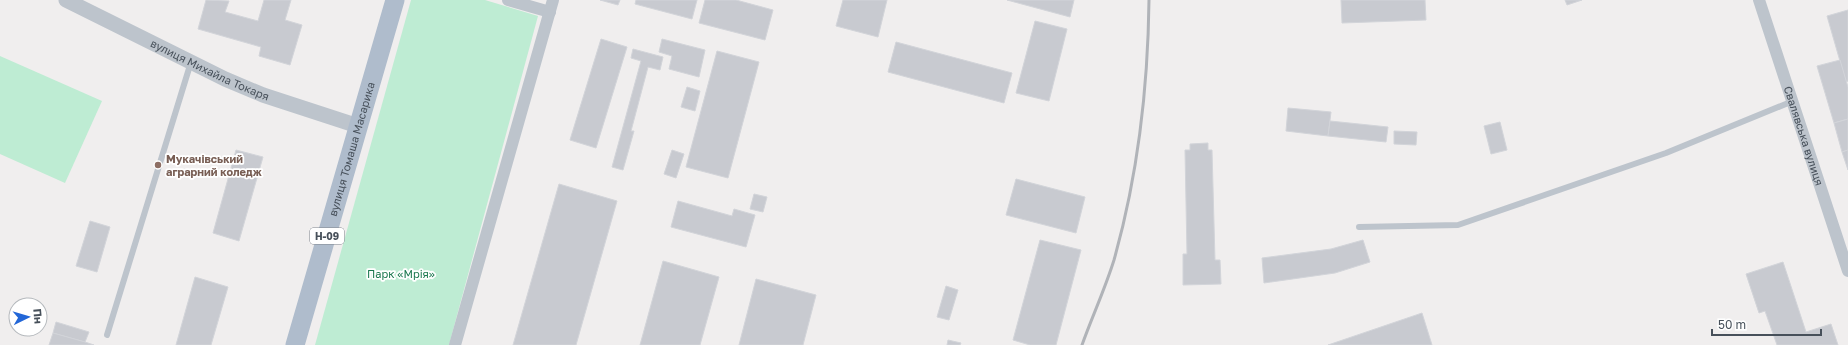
<svg xmlns="http://www.w3.org/2000/svg" width="1848" height="345" viewBox="0 0 1848 345" font-family="'Golos Text',sans-serif">
  <style>
    .green { fill: #beecd3 }
    .building { fill: #c8cad0; stroke: #d2d4d9 }
    .lines { fill: none; stroke-linecap: round; stroke-linejoin: round }
    .service { stroke: #bdc4cc; stroke-width: 6 }
    .minor { stroke: #bdc4cc; stroke-width: 12 }
    .tertiary { stroke: #bdc4cc; stroke-width: 15 }
    .primary { stroke: #afbccc; stroke-width: 19 }
    .rail { stroke: #b0b3b8; stroke-width: 3 }
    .education-dot { fill: #8d6e63; stroke: #fff; stroke-width: 1.5 }
    .labels { text-anchor: middle; stroke-width: 3.5; stroke-linejoin: round; paint-order: stroke }
    .shield { fill: #fff; stroke: #7e848c; stroke-width: 1 }
    .shield-label { font-size: 10px; font-weight: bold; fill: #47505a }
    .street-label { font-size: 11px; fill: #47505a; stroke: #fff }
    .education-label { font-size: 11px; font-weight: bold; fill: #785e54; stroke: #fff; text-anchor: start }
    .park-label { font-size: 11px; fill: #1b784f; stroke: #fff }
  </style>
  <rect width="100%" height="100%" fill="#f0eeee"/>
  <g class="green">
    <polygon points="411,0 485,0 538,16 449,345 315,345"/>
    <polygon points="0,56 102,101 65,183 0,154"/>
  </g>
  <g class="building">
    <polygon points="206,0 229,1 225,12 258,21 264,0 291,0 285,20 302,25 290,65 259,56 261,47 198,29"/>
    <polygon points="600,0 620,0 618,5"/>
    <polygon points="636,0 697,0 692,19 635,4"/>
    <polygon points="705,0 736,0 773,10 765,40 699,23"/>
    <polygon points="843,0 887,0 878,37 836,26"/>
    <polygon points="1007,0 1074,0 1070,17"/>
    <polygon points="1341,0 1425,0 1426,20 1342,23"/>
    <polygon points="1565,0 1582,0 1567,5"/>
    <polygon points="1848,10 1848,81 1846,82 1827,16"/>
    <polygon points="1035,21 1067,29 1049,101 1016,93"/>
    <polygon points="601,39 627,47 596,148 570,140"/>
    <polygon points="662,39 705,50 699,77 669,69 672,56 659,52"/>
    <polygon points="896,42 1012,73 1004,103 888,72"/>
    <polygon points="633,49 663,57 660,70 648,67 631,131 634,131 623,170 612,167 641,61 631,58"/>
    <polygon points="717,51 759,62 728,178 686,167"/>
    <polygon points="1840,60 1848,87 1848,119 1834,123 1817,66"/>
    <polygon points="687,87 700,91 695,111 681,107"/>
    <polygon points="1288,108 1331,112 1328,136 1286,131"/>
    <polygon points="1848,119 1848,150 1842,152 1834,123"/>
    <polygon points="1330,121 1388,127 1386,142 1328,136"/>
    <polygon points="1500,122 1507,150 1491,154 1484,126"/>
    <polygon points="1394,131 1417,132 1416,145 1394,144"/>
    <polygon points="1208,143 1208,150 1212,150 1215,260 1220,260 1221,284 1183,285 1183,254 1187,254 1185,150 1190,150 1190,144"/>
    <polygon points="236,150 263,157 239,241 213,233"/>
    <polygon points="672,150 684,154 676,178 664,174"/>
    <polygon points="1848,150 1848,170 1842,152"/>
    <polygon points="1016,179 1085,197 1076,233 1006,215"/>
    <polygon points="559,184 617,201 576,345 513,345"/>
    <polygon points="754,194 767,197 763,212 750,209"/>
    <polygon points="678,201 732,216 734,209 755,215 746,247 671,227"/>
    <polygon points="90,221 110,227 97,272 76,266"/>
    <polygon points="1040,240 1081,250 1056,345 1030,345 1013,340"/>
    <polygon points="1363,240 1370,262 1335,273 1264,283 1262,258 1331,249"/>
    <polygon points="663,261 719,277 700,345 640,345"/>
    <polygon points="1783,262 1806,332 1831,324 1838,345 1777,345 1765,311 1759,313 1746,274"/>
    <polygon points="195,277 228,287 211,345 176,345"/>
    <polygon points="756,279 816,295 803,345 739,345"/>
    <polygon points="946,286 958,290 949,320 937,317"/>
    <polygon points="1422,313 1432,345 1328,345"/>
    <polygon points="56,322 89,332 85,342 53,333"/>
    <polygon points="53,333 85,342 94,345 49,345"/>
    <polygon points="948,340 961,343 960,345 947,345"/>
  </g>
  <g class="lines">
    <g class="service">
      <polyline points="1359,227 1458,225 1666,153 1793,101"/>
      <polyline points="107,335 191,62"/>
    </g>
    <g class="minor">
      <polyline points="508,0 550,12"/>
      <path id="s1" d="M 1759,0 L 1848,271"/>
      <polyline points="455,345 553,0"/>
    </g>
    <path class="tertiary" id="s2" d="M 66,0 L 225,79 L 263,95 L 358,126"/>
    <path class="primary" id="s3" d="M 295,345 L 395,0"/>
    <path class="rail" d="M 1082,345 C 1092,317 1105,289 1114,260 C 1138,175 1148,88 1149,0"/>
  </g>
  <circle class="education-dot" cx="158" cy="165" r="4"/>
  <g class="labels">
    <rect class="shield" x="310" y="228" width="34" height="16" rx="3"/>
    <g class="shield-label">
      <text x="327" y="240">Н-09</text>
    </g>
    <g class="street-label">
      <text dy="4" stroke="none"><textPath href="#s2" startOffset="160">вулиця Михайла Токаря</textPath></text>
      <text dy="4" stroke="none"><textPath href="#s1" startOffset="143">Свалявська вулиця</textPath></text>
      <text dy="4" stroke="none"><textPath href="#s3" startOffset="204">вулиця Томаша Масарика</textPath></text>
    </g>
    <g class="education-label">
      <text x="166" y="163">Мукачівський<tspan x="166" dy="13">аграрний коледж</tspan></text>
    </g>
    <g class="park-label">
      <text x="401" y="278">Парк «Мрія»</text>
    </g>
  </g>
  <g transform="translate(28 317) rotate(85)"><circle r="19" fill="#ffffff" stroke="#b5b9bd"/>
  <path d="M0-3L7 15L0 10L-7 15Z" fill="#2266d7"/>
  <text y="-6" font-size="11" font-weight="bold" text-anchor="middle" fill="#47505a">Пн</text>
  </g>
  <path d="M1712 329v6h109v-6" fill="none" stroke="#47505a" stroke-width="2"/>
  <text x="1718" y="329" font-size="12" fill="#47505a" stroke="#ffffff" stroke-width="3" paint-order="stroke">50 m</text>
</svg>
